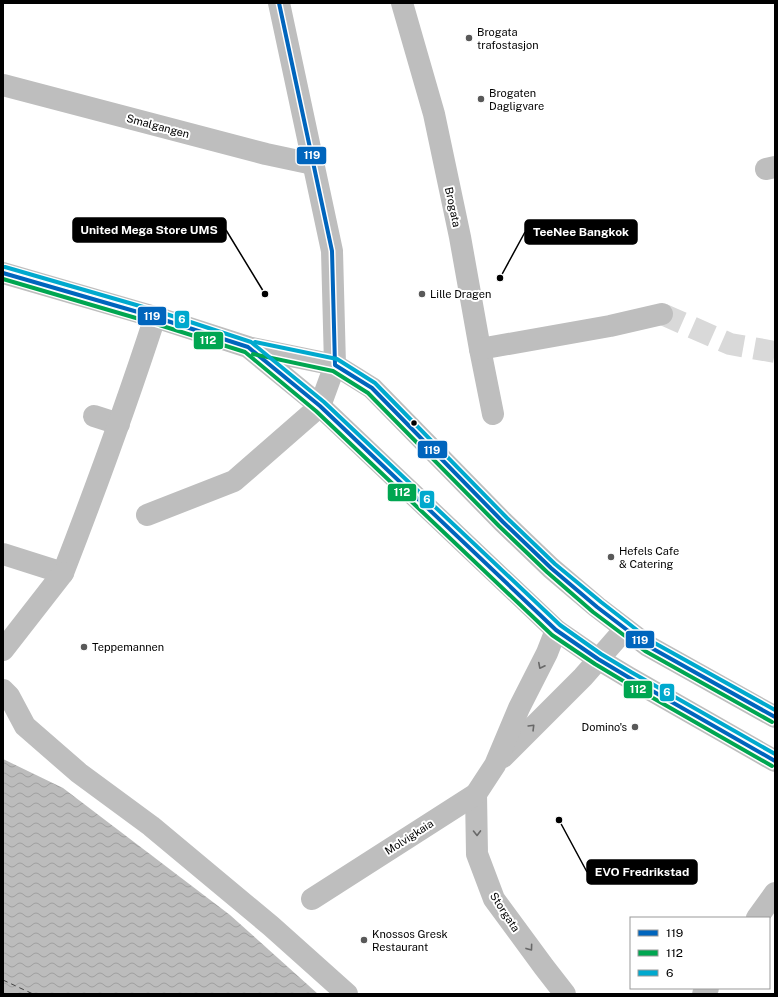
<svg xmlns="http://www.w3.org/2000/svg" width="778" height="997" viewBox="0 0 778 997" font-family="'Public Sans',sans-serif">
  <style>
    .water { fill: url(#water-waves) }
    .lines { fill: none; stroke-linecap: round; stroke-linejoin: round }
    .ferry { stroke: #404040; stroke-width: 1; stroke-dasharray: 5 4; stroke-linecap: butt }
    .minor-tunnel { stroke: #d9d9d9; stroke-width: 22; stroke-dasharray: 22 11; stroke-linecap: butt }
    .minor { stroke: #bebebe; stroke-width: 22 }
    .bus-1-casing { stroke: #fff; stroke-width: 7 }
    .bus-2-casing { stroke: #fff; stroke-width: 7 }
    .bus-3-casing { stroke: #fff; stroke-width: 7 }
    .bus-1 { stroke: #0065bd; stroke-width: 4 }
    .bus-2 { stroke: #00a651; stroke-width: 4 }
    .bus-3 { stroke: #00a9ce; stroke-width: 4 }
    .oneway { stroke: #686868 }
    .poi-dot { fill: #595959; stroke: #fff; stroke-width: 1.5 }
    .bus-dot { fill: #000; stroke: #fff; stroke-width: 1.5 }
    .labels { text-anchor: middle; stroke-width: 4; stroke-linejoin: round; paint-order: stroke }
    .poi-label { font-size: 11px; fill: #000; stroke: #fff; text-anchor: start }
    .street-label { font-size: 11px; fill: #000; stroke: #fff }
    .leader { fill: none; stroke: #000; stroke-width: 1.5 }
    .callout-dot { fill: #000; stroke: #fff; stroke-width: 1.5 }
    .callout { fill: #000; stroke: #000; stroke-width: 1.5 }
    .callout-label { font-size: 12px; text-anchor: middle; font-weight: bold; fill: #fff }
    .line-badge { stroke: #fff; stroke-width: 1.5 }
    .badge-label { font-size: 11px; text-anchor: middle; font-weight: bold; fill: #fff }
  </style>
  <defs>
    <pattern id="water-waves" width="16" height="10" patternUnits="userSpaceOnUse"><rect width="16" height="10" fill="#bcbcbc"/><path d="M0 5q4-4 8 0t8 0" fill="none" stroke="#a0a0a0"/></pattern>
  </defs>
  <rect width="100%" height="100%" fill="#fff"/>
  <polygon class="water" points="3,759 63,788 230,915 318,994 3,994"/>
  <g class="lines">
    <polyline class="ferry" points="3,980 33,994"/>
    <polyline class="minor-tunnel" points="662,314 730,344 775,352"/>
    <g class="minor">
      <polyline points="402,3 434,114 460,237 480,349 493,414"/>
      <polyline points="3,85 266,154 313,164"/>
      <polyline points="766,169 775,167"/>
      <polyline points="3,273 155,317 248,347 320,406 556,630 598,659 628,677 775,761"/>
      <polyline points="252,348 335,365 372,388 503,522 551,568 597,607 648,646 775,717"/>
      <polyline points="480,349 610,326 662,314"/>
      <polyline points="94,416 119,424"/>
      <polyline points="147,515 234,481 320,406 335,365 332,251 279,3"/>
      <path d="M 3,554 L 63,573 C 96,488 127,403 155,317"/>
      <polyline points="3,650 63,573"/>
      <polyline points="3,690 9,696 25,726 79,773 151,826 271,926 347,994"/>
      <polyline points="503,757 583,677 625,629"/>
      <polyline points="476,794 477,854 494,899 544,967 565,994"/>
      <polyline points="312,899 476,794 495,765 519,708 547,653 556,630"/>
      <polyline points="757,918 775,893"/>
      <polyline points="703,994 708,988"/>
    </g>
    <g class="bus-1-casing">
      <g id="bus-1">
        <polyline points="279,3 332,251 335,365 372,388 503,522 551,568 597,607 648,646 775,717"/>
        <polyline points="3,273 155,317 248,347 320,406 556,630 598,659 628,677 775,761"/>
      </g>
    </g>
    <g class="bus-2-casing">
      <g id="bus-2">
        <polyline points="3,279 153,323 245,352 316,411 552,635 595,664 625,682 772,766"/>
        <polyline points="253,354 333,371 368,393 499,526 547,572 593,612 645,651 772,722"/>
      </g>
    </g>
    <g class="bus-3-casing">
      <g id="bus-3">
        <polyline points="5,267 157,311 251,342 324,402 560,625 601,654 631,672 775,754"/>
        <polyline points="255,342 337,359 375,383 507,518 555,564 601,602 651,641 775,710"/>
      </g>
    </g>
    <use href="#bus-1" class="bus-1"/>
    <use href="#bus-2" class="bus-2"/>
    <use href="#bus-3" class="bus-3"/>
  </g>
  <defs><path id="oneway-chevron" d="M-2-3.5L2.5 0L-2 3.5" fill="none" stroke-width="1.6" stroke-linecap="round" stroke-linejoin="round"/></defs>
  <g class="oneway">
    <use href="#oneway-chevron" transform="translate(541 666) rotate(117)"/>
    <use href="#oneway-chevron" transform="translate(532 727) rotate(-45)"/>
    <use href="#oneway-chevron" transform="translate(477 833) rotate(89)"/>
    <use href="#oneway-chevron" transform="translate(530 948) rotate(54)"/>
  </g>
  <g class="poi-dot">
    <circle cx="469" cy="38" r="4"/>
    <circle cx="481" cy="99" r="4"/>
    <circle cx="422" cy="294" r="4"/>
    <circle cx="611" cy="557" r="4"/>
    <circle cx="84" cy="647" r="4"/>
    <circle cx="635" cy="727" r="4"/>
    <circle cx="364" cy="940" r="4"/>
  </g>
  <circle class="bus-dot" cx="414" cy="423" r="3.5"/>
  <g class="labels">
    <g class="poi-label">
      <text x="477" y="36">Brogata<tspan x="477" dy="13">trafostasjon</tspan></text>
      <text x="489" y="97">Brogaten<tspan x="489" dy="13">Dagligvare</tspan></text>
      <text x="430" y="298">Lille Dragen</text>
      <text x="619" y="555">Hefels Cafe<tspan x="619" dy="13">&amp; Catering</tspan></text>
      <text x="92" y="651">Teppemannen</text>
      <text x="627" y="731" text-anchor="end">Domino's</text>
      <text x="372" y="938">Knossos Gresk<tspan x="372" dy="13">Restaurant</tspan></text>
    </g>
    <g class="street-label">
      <text transform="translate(158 126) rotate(15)" y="4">Smalgangen</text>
      <text transform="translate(453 207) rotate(78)" y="4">Brogata</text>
      <text transform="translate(409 837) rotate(-33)" y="4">Molvigkaia</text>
      <text transform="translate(505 912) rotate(57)" y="4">Storgata</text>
    </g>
  </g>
  <path class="leader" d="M265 294L226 230M500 278L525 232M559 820L587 872"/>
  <g class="callout-dot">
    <circle cx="265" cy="294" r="4"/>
    <circle cx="500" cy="278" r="4"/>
    <circle cx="559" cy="820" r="4"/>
  </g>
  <g class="callout">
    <rect x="73" y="218" width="153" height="24" rx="4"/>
    <rect x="525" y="220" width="112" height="24" rx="4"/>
    <rect x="587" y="860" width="110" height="24" rx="4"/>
  </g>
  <g class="callout-label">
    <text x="149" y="234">United Mega Store UMS</text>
    <text x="581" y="236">TeeNee Bangkok</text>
    <text x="642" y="876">EVO Fredrikstad</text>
  </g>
  <g class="line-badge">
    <rect x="296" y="146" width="31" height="19" rx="4" fill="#0065bd"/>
    <rect x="137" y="306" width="30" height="20" rx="4" fill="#0065bd"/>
    <rect x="174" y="310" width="16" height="19" rx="4" fill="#00a9ce"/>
    <rect x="193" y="331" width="31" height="19" rx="4" fill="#00a651"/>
    <rect x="417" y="440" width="31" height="19" rx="4" fill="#0065bd"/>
    <rect x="387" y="483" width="30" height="19" rx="4" fill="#00a651"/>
    <rect x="419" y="490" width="16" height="19" rx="4" fill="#00a9ce"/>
    <rect x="625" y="630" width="30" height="19" rx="4" fill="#0065bd"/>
    <rect x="623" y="680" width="30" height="19" rx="4" fill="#00a651"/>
    <rect x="659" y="683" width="16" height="19" rx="4" fill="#00a9ce"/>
  </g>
  <g class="badge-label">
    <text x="312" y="159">119</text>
    <text x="152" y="320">119</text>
    <text x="182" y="323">6</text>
    <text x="208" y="344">112</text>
    <text x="432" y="454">119</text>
    <text x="402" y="496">112</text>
    <text x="427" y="503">6</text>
    <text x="640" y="644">119</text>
    <text x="638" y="693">112</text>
    <text x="667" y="696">6</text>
  </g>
  <rect width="778" height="997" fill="none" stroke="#000000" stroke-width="8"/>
  <rect x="630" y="917" width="140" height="72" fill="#ffffff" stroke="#999999"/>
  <rect x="638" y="930" width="20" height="6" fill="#0065bd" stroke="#999999"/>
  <text x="666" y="937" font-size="12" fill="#000000">119</text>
  <rect x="638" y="950" width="20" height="6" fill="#00a651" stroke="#999999"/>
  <text x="666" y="957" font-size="12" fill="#000000">112</text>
  <rect x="638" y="970" width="20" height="6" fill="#00a9ce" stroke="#999999"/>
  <text x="666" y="977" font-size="12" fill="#000000">6</text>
</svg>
